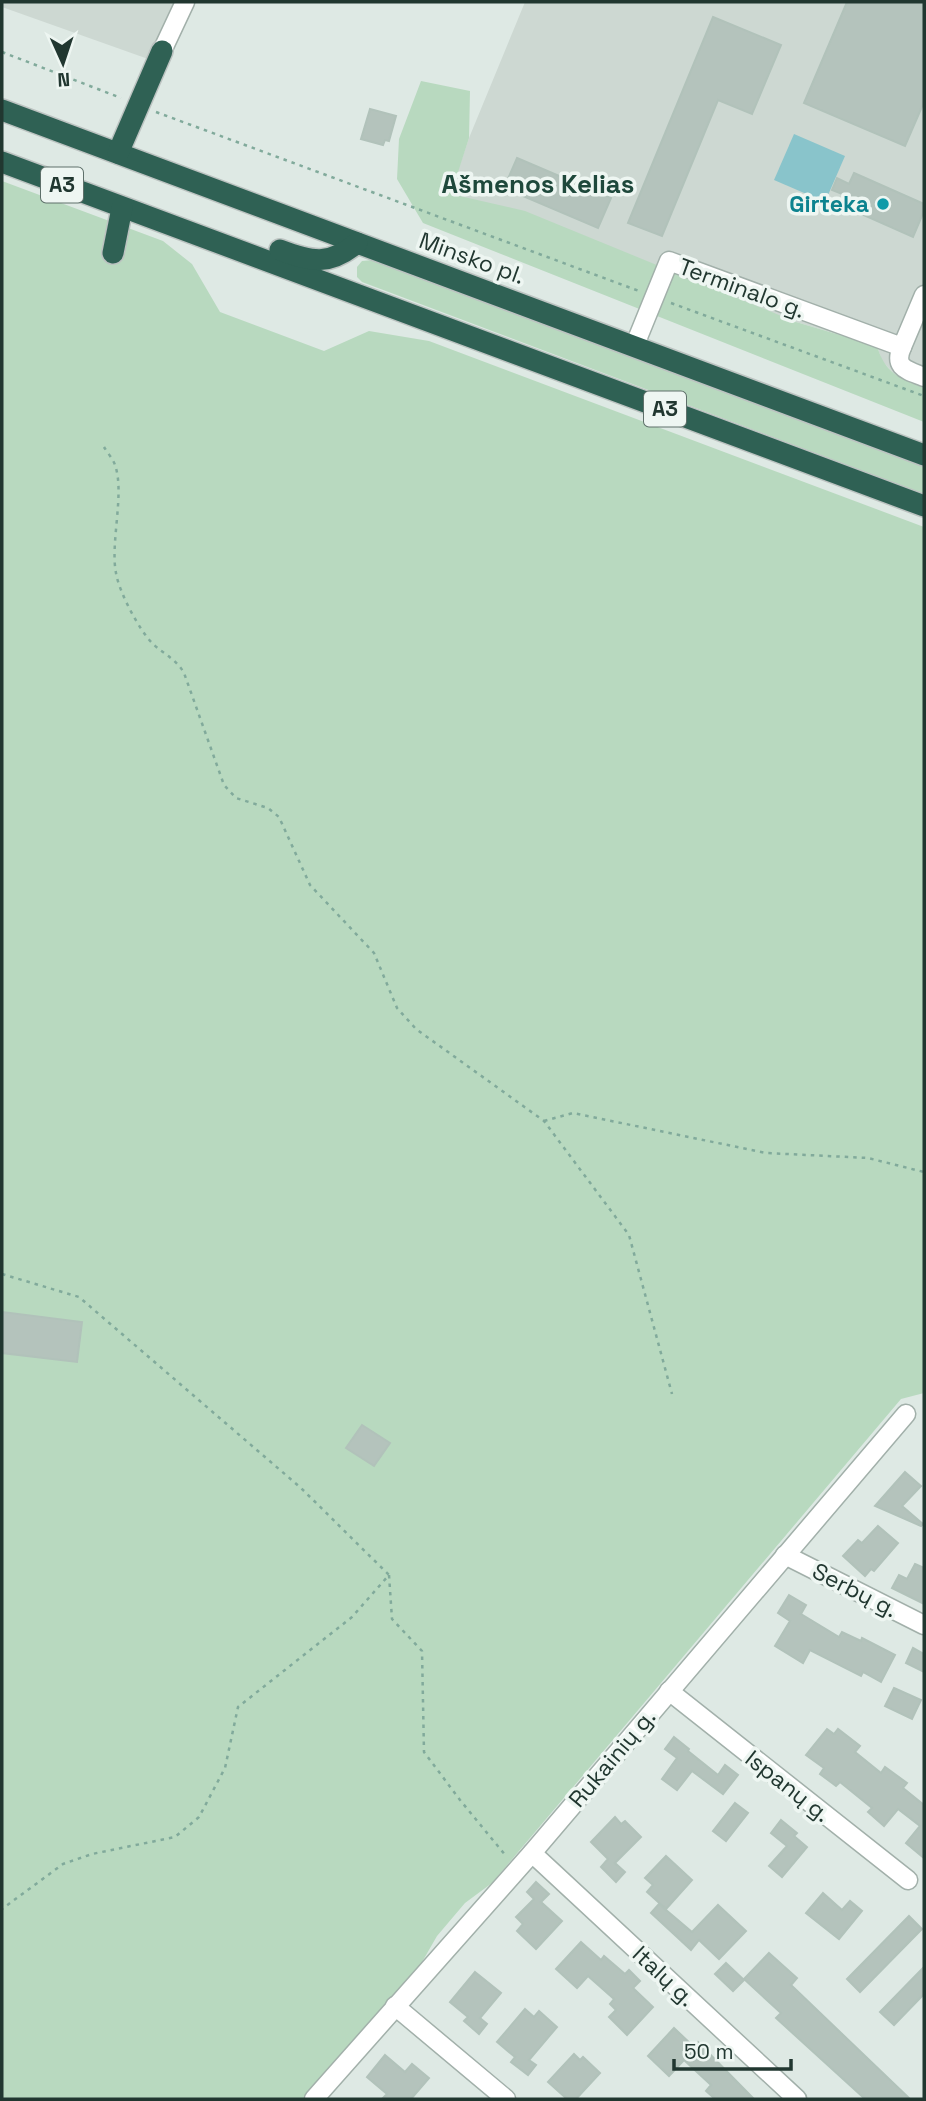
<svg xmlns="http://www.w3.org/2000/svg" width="926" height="2101" viewBox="0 0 926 2101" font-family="'Space Grotesk',sans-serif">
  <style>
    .built { fill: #cdd8d2 }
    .green { fill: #b8d9bf }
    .water { fill: #89c4cb }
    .building { fill: #b4c3bc; stroke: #b1c2ba; stroke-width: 2 }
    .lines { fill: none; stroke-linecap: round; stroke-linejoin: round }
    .street-casing { stroke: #a2b0aa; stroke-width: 21 }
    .highway-casing { stroke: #bcc3c1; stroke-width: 24 }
    .path { stroke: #81aa9b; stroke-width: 2.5; stroke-dasharray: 3.5 5; stroke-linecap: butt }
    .street { stroke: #fff; stroke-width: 18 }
    .highway { stroke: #2f6154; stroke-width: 21 }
    .culture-dot { fill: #0f9aa8; stroke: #eef6f2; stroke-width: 2.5 }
    .labels { text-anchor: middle; stroke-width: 7; stroke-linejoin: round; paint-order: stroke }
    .shield { fill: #eef6f2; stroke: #5e706a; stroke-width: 2 }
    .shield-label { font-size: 21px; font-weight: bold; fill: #213730 }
    .culture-label { font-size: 23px; font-weight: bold; fill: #0d838f; stroke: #eef6f2; text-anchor: end }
    .street-label { font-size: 23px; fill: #213730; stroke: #eef6f2 }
    .quarter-label { font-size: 26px; font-weight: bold; fill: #1e483b; stroke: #eef6f2 }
  </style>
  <rect width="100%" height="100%" fill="#dee9e4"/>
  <g class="built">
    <polygon points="2,2 178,2 151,60 2,7"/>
    <polygon points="525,2 924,2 924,388 898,378 882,361 877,346 796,322 450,194 469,138"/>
  </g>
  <g class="green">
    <path d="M 421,81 L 470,91 L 469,138 L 451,194 L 525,211 L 796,322 L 877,346 C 885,373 899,378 924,388 L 924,422 L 423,223 L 397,179 L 399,139 Z"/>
    <polygon points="2,181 163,241 192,264 220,312 324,351 369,331 429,341 924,527 924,1393 901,1399 492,1883 465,1903 437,1936 418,1969 306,2099 2,2099"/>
    <polygon points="373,260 924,467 924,494 362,282 357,277 357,267 362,261"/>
  </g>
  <polygon class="water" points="794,134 845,156 825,202 774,180"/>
  <g class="building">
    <polygon points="847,2 924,2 924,102 905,146 804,103"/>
    <polygon points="713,17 781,45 752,114 718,100 662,236 628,223"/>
    <polygon points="370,109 396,116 389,141 385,140 383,145 361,139"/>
    <polygon points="517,158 611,198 598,228 504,188"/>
    <polygon points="854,173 924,204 924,211 913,237 841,205 845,195 832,190 837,178 849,184"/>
    <polygon points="2,1312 82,1322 77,1362 2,1353"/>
    <polygon points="362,1425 390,1443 374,1466 346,1448"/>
    <polygon points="905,1472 921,1486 902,1506 923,1524 921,1526 875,1506"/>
    <polygon points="878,1526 898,1543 874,1571 871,1569 865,1576 843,1556 858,1540 862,1543"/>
    <polygon points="915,1564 924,1568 924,1604 892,1588 899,1575 907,1579"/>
    <polygon points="789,1595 806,1605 801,1614 839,1637 842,1632 861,1641 862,1638 895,1655 881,1682 863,1672 861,1676 810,1650 803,1663 775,1646 790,1621 778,1613"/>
    <polygon points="913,1648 924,1654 924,1672 906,1663"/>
    <polygon points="894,1688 921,1700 912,1719 885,1706"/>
    <polygon points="827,1729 834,1734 838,1729 860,1746 855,1752 881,1773 885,1767 907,1783 903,1788 924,1805 924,1858 906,1843 920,1826 898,1809 884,1826 868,1812 872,1808 840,1782 836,1786 820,1774 824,1768 806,1755"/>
    <polygon points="674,1737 689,1749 688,1751 718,1775 725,1765 738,1775 723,1794 692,1771 677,1790 662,1779 677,1758 665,1749"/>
    <polygon points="735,1803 748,1813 726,1841 713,1831"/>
    <polygon points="615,1817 621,1824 625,1821 641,1837 615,1863 625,1872 616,1882 601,1867 608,1859 591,1842"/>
    <polygon points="781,1820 797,1833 794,1836 807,1847 782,1877 769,1866 787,1846 771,1833"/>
    <polygon points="666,1856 692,1880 666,1909 647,1892 653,1885 645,1878"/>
    <polygon points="536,1882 549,1894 541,1902 562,1921 536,1949 517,1931 523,1924 516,1917 534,1899 527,1892"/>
    <polygon points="823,1893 842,1910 850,1901 862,1911 839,1939 806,1913"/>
    <polygon points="659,1904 692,1932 718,1905 746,1931 719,1959 699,1940 691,1950 677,1937 651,1913"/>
    <polygon points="909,1916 922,1929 860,1992 847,1979"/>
    <polygon points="581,1942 601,1960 604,1956 625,1974 629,1970 640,1981 633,1988 653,2007 627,2035 609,2017 616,2010 610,2004 614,1999 588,1976 577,1988 556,1969"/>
    <polygon points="769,1953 797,1978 791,1985 910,2099 865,2099 776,2018 781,2013 744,1979"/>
    <polygon points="726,1963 744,1980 733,1991 715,1974"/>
    <polygon points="924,1967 924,1994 894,2025 880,2012"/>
    <polygon points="475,1972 501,1993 480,2018 487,2024 479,2034 464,2021 468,2017 450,2002"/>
    <polygon points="525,2009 534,2017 539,2011 557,2027 529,2060 536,2065 528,2075 511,2062 515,2057 497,2042"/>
    <polygon points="674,2028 694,2047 698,2042 754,2099 715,2099 706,2091 711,2085 684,2060 669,2076 648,2056"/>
    <polygon points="574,2054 580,2060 583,2057 600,2073 576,2099 567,2099 548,2082"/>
    <polygon points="385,2055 405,2072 412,2064 429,2078 411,2099 382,2099 387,2094 367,2077"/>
  </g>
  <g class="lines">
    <g class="street-casing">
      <g id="street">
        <polyline points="162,51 185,2"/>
        <polyline points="634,347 669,261 902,347 924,295"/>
        <path d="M 902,347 C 893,368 907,370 924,377"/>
        <polyline points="785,1555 924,1625"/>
        <polyline points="669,1691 908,1880"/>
        <polyline points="532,1853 797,2099"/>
        <polyline points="395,2006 506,2099"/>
        <polyline points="314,2099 532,1853 906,1414"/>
      </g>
    </g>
    <g class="highway-casing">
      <g id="highway">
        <polyline points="2,110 924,455"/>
        <polyline points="118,153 162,51"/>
        <polyline points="2,162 924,506"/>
        <path d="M 280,250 C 312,262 329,266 357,243"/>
        <polyline points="113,253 122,208"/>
      </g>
    </g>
    <g class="path">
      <polyline points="2,52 121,98"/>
      <polyline points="156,112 639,291"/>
      <polyline points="671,303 924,396"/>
      <path d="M 104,447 C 107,452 113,459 115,465 C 125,493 110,543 116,573 C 119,592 139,630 153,644 C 165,655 176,659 184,673 L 224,785 L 236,798 L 268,808 L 279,817 L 310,885 L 374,953 L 397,1008 L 416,1029 L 544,1121 L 629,1235 L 672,1394"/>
      <polyline points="544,1121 573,1113 766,1153 868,1158 924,1172"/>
      <polyline points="2,1274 79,1297 301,1488 389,1575 352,1617 238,1707 225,1768 199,1817 175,1837 92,1854 63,1864 2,1909"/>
      <polyline points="389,1575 392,1619 422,1651 424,1752 460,1800 506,1856"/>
    </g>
    <use href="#street" class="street"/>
    <use href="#highway" class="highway"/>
  </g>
  <circle class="culture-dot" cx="883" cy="204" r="7"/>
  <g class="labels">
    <g class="shield">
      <rect x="41" y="167.5" width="42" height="35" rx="5"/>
      <rect x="644" y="391.5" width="42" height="35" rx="5"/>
    </g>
    <g class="shield-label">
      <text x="62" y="192">A3</text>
      <text x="665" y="416">A3</text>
    </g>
    <g class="culture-label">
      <text x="869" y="212">Girteka</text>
    </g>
    <g class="street-label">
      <text transform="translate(472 258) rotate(20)" y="8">Minsko pl.</text>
      <text transform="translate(742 288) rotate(20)" y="8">Terminalo g.</text>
      <text transform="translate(855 1590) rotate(27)" y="8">Serbų g.</text>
      <text transform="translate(612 1758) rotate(-50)" y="8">Rukainių g.</text>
      <text transform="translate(788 1786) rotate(38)" y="8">Ispanų g.</text>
      <text transform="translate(664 1976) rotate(43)" y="8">Italų g.</text>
    </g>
    <g class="quarter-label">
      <text x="538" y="193">Ašmenos Kelias</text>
    </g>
  </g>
  <rect width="926" height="2101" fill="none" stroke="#213730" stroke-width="7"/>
  <g transform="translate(63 63) rotate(177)" stroke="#eef6f2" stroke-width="5" paint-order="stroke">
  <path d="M0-5L12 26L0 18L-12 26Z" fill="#213730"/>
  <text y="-10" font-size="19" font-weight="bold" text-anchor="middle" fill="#213730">N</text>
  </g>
  <path d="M674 2059v10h117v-10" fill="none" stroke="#213730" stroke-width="3.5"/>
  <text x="684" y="2059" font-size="21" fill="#213730" stroke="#eef6f2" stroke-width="5" paint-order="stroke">50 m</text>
</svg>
